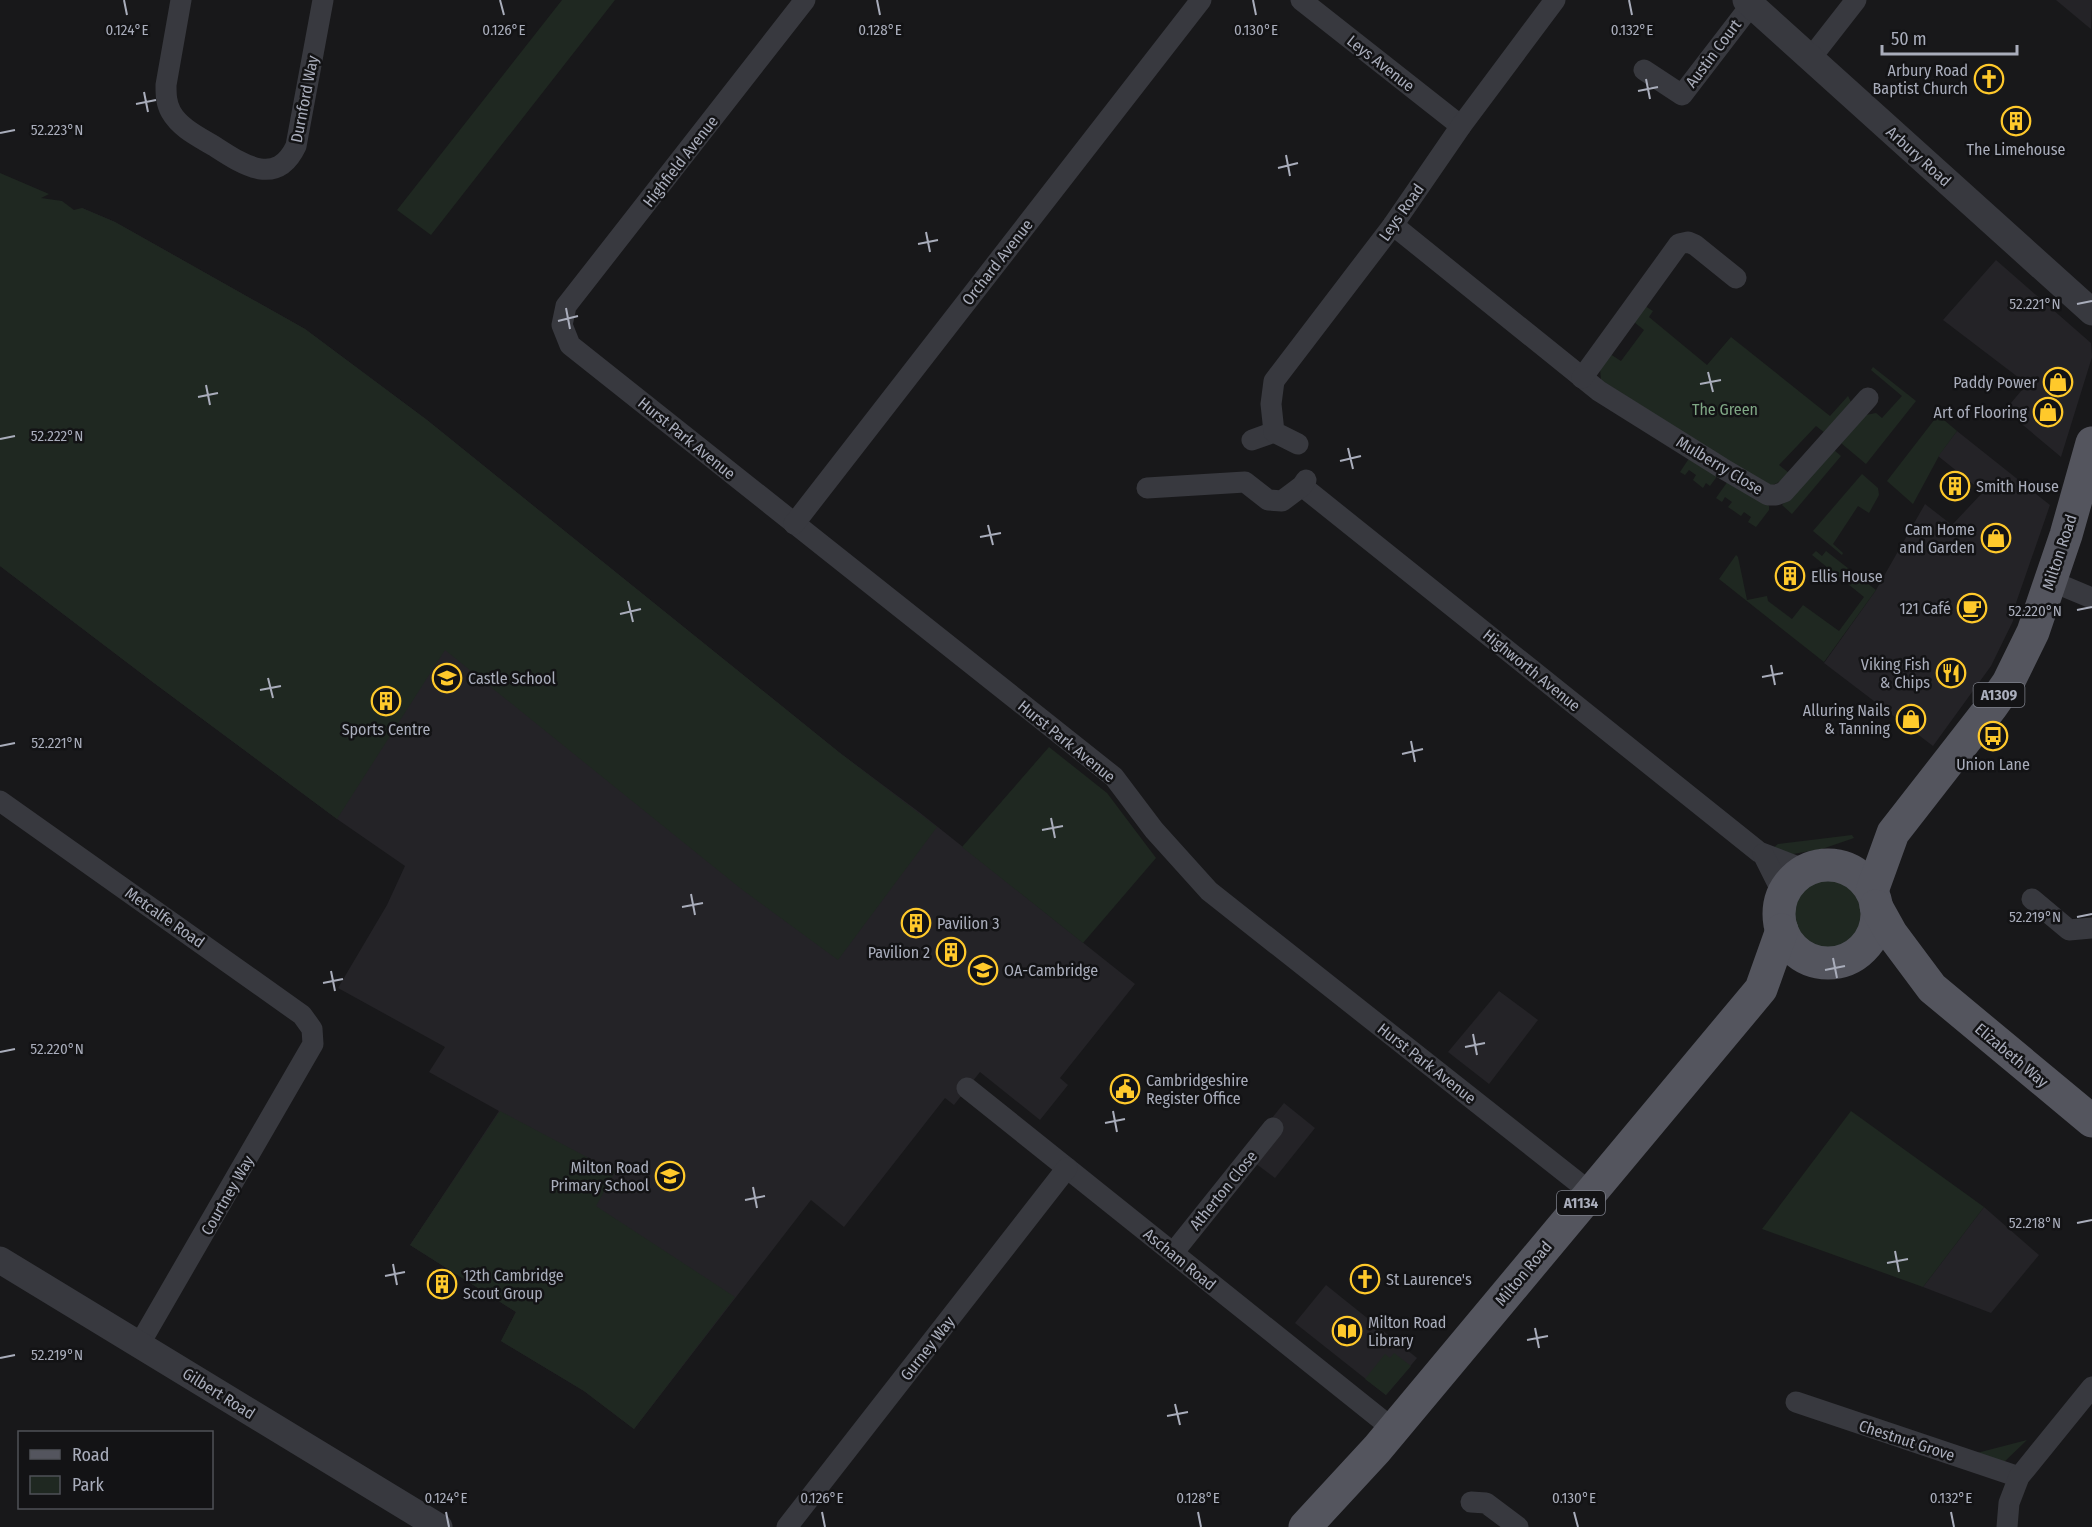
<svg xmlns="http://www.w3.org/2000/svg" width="2092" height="1527" viewBox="0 0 2092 1527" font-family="'Fira Sans Condensed',sans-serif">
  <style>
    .built { fill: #242327 }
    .green { fill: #1f2821 }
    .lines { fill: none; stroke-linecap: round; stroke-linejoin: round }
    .minor { stroke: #38393f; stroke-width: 21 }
    .tertiary { stroke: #38393f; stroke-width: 27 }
    .primary { stroke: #54555e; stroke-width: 33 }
    .ticks { fill: none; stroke: #a9adbb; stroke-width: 2 }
    .labels { text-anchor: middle; stroke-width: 5; stroke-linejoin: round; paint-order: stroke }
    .shield { fill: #131315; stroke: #7c7f89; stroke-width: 1.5 }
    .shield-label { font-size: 15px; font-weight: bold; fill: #a9adbb }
    .street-label { font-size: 16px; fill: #a9adbb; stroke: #131315 }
    .poi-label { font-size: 16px; fill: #a9adbb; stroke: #131315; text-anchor: end }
    .park-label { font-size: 16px; fill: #7fa785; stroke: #131315 }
    .ticks-label { font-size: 15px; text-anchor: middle; fill: #a9adbb; stroke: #131315; stroke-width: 5; stroke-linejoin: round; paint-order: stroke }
  </style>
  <rect width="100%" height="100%" fill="#18181a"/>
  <g class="built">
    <polygon points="2056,0 2092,0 2091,29 2086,25"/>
    <polygon points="82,208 115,222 305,329 427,420 840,753 919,812 1135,984 1060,1078 1068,1085 1040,1120 980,1072 954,1105 945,1098 844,1227 811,1200 634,1429 584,1391 501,1341 516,1312 410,1245 499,1111 429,1072 445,1047 338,988 387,905 405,866 337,819 154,683 0,566"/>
    <polygon points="1996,260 2091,343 2092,357 2061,457 2005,410 2027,384 1943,320"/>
    <polygon points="1957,431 2050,505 2016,603 2013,621 1991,666 1933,746 1824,663 1876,590 1925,504 1952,525 1983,492 1938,456"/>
    <polygon points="1499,991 1538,1020 1489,1084 1448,1052"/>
    <polygon points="1284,1103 1315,1128 1275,1178 1243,1154"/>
    <polygon points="1984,1207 2039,1255 1991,1313 1923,1287"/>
    <polygon points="1326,1285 1417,1358 1386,1395 1295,1323"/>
  </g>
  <g class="green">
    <polygon points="562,0 615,0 431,235 397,210"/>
    <polygon points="0,173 49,194 41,198 62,201 74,210 82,208 115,222 305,329 427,420 840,753 937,827 838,960 740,888 445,650 337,819 154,683 0,566"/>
    <path d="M 1645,306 L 1653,311 L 1649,317 L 1707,365 L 1731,337 L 1830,416 L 1848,396 L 1851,402 L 1825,433 L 1816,426 L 1779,465 L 1789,473 C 1781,480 1776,487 1765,485 L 1601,380 L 1600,369 L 1610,354 L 1621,361 L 1644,330 L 1634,322 Z"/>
    <polygon points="1873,367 1916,401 1866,464 1841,443 1866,415 1876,413 1882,418 1902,396 1871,370"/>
    <polygon points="1938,415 1957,431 1940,454 1913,504 1887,481"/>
    <polygon points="1834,450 1841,456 1792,514 1782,505"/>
    <polygon points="1690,457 1718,475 1710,486 1706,483 1703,488 1693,480 1696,475 1689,470 1685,475 1680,472"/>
    <polygon points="1862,474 1878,488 1879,495 1869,513 1858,506 1833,544 1843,553 1842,555 1813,531"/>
    <polygon points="1728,481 1769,506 1769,510 1756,527 1748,522 1751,517 1744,512 1741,516 1728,507 1732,502 1725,497 1722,502 1716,498"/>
    <polygon points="1816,551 1822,556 1826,551 1876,590 1824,662 1719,579 1736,555 1738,557 1747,600 1767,596 1768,601 1792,619 1803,605 1839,631 1864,597 1812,555"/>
    <polygon points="1049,747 1107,793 1156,858 1083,943 962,847"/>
    <polygon points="1852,835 1854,838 1822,849 1793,854 1773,848 1778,844"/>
    <circle cx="1828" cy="914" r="37"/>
    <polygon points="500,1111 615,1172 596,1206 735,1297 634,1429 584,1391 501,1341 516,1312 410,1245"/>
    <polygon points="1851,1111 1984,1207 1923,1287 1762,1229"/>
    <polygon points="1394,1353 1411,1366 1386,1395 1365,1379 1385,1354 1390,1358"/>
    <polygon points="2027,1440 2003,1463 1973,1454"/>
  </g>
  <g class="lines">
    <g class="minor">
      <path d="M 181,0 L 166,85 C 166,94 166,103 171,112 C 180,128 199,137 214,146 C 242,164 276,188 296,146 L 323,0"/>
      <polyline points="805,0 566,306 562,325 570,345 1114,777 1154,830 1209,891 1590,1192"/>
      <polyline points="1301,0 1461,126"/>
      <polyline points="1810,59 1856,0"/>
      <polyline points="1644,70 1682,95 1751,5"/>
      <polyline points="1393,225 1599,391 1722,468 1768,495 1776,495 1784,492 1868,398"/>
      <polyline points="1582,378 1679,244 1688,242 1695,245 1736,278"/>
      <polyline points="1252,440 1274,432"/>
      <polyline points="1298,444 1274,432 1271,404 1274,381 1393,225 1461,126 1555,0"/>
      <polyline points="1302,486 1759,852 1806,870"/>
      <polyline points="1147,488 1245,482 1268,500 1282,501 1302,486 1306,480"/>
      <polyline points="794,524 1201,0"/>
      <polyline points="2051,581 2092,598"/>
      <polyline points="0,801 302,1015 312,1029 313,1044 139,1345"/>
      <polyline points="1763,854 1783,894"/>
      <polyline points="2032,899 2069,930 2092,928"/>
      <polyline points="967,1088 1393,1429"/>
      <polyline points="1173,1253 1273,1128"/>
      <polyline points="1796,1402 2019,1477"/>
      <polyline points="1471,1502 1486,1503 1518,1527"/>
      <polyline points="787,1527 1067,1168"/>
      <polyline points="2007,1527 2009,1503 2019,1477 2092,1387"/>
    </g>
    <g class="tertiary">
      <polyline points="1746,0 2092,312"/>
      <polyline points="0,1260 439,1527"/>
    </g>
    <g class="primary">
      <circle cx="1828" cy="914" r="49"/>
      <polyline points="1872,891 1893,833 1992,706 2008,683 2033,632 2066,535 2092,443"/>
      <polyline points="1876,906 1891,933 1932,988 2092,1121"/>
      <polyline points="1305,1527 1377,1449 1761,989 1782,930"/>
    </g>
  </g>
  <path class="ticks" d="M 124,0 L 127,15M 500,0 L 504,15M 877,0 L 880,15M 1253,0 L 1256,15M 1629,0 L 1632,15M 1646,79 L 1650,99M 1638,91 L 1658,87M 144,92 L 148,112M 136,104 L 156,100M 0,133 L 15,130M 1286,155 L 1290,176M 1278,168 L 1298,163M 926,232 L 930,252M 918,244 L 938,240M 2077,304 L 2092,301M 566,308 L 570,329M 558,321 L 578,316M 1708,372 L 1713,392M 1700,384 L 1721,380M 206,385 L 210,405M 198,397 L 218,393M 0,439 L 15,436M 1348,448 L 1353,469M 1340,461 L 1361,456M 988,525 L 993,545M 980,537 L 1001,533M 628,601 L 633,622M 2077,610 L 2092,607M 620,614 L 641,609M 1771,665 L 1775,685M 1762,677 L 1783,673M 268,678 L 273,698M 260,690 L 281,686M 1411,741 L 1415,762M 0,746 L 15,743M 1402,754 L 1423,749M 1051,818 L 1055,838M 1042,830 L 1063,826M 691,894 L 695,915M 682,907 L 703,903M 2077,917 L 2092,914M 1833,958 L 1837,978M 1825,970 L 1845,966M 331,971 L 335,991M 323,983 L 343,979M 1473,1034 L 1477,1055M 1465,1047 L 1485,1043M 0,1052 L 15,1049M 1113,1111 L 1117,1132M 1105,1123 L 1125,1119M 753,1187 L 757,1208M 745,1200 L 765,1196M 2077,1223 L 2092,1220M 1895,1251 L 1899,1272M 1887,1263 L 1908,1259M 393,1264 L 397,1285M 385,1276 L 405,1272M 1535,1328 L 1539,1348M 1527,1340 L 1548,1336M 0,1358 L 15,1355M 1175,1404 L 1180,1425M 1167,1416 L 1188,1412M 446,1512 L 449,1527M 822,1512 L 825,1527M 1198,1512 L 1201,1527M 1574,1512 L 1578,1527M 1951,1512 L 1954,1527"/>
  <defs>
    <g id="church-ring" transform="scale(1.5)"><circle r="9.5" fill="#131315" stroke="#ffc92b" stroke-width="1.5"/><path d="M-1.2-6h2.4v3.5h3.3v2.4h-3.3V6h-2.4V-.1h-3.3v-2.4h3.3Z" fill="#ffc92b"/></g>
    <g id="building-ring" transform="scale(1.5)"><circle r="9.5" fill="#131315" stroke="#ffc92b" stroke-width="1.5"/><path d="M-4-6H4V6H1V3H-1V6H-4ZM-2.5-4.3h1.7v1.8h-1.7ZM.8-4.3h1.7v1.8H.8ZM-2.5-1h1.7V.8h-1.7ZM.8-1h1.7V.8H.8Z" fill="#ffc92b"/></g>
    <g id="shop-ring" transform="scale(1.5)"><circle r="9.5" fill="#131315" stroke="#ffc92b" stroke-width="1.5"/><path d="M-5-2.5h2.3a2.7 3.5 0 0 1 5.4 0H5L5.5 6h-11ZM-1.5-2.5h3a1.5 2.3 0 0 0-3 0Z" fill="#ffc92b"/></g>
    <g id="cafe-ring" transform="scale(1.5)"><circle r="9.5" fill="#131315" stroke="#ffc92b" stroke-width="1.5"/><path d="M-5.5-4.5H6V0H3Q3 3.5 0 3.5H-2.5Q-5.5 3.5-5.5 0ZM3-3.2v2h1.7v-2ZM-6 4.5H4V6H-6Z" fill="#ffc92b"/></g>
    <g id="restaurant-ring" transform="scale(1.5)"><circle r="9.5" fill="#131315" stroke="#ffc92b" stroke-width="1.5"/><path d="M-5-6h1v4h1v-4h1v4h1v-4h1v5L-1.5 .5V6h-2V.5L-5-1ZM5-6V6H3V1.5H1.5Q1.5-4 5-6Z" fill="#ffc92b"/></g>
    <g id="school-ring" transform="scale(1.5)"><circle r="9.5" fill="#131315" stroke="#ffc92b" stroke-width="1.5"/><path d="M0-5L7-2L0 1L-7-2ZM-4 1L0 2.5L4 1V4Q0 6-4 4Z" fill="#ffc92b"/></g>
    <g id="bus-ring" transform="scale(1.5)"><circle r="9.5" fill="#131315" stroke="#ffc92b" stroke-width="1.5"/><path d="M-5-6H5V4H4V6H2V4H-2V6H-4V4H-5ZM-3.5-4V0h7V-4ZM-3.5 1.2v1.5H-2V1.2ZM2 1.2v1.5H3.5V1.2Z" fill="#ffc92b"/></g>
    <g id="civic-ring" transform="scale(1.5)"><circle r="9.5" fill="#131315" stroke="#ffc92b" stroke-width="1.5"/><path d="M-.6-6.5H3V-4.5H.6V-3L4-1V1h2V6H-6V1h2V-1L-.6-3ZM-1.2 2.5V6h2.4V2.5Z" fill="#ffc92b"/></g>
    <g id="library-ring" transform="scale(1.5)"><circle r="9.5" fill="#131315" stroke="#ffc92b" stroke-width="1.5"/><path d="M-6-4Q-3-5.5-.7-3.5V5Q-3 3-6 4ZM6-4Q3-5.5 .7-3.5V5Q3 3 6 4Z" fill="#ffc92b"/></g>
  </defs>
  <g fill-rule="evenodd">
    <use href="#church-ring" x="1989" y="79"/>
    <use href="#building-ring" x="2016" y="121"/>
    <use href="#shop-ring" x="2058" y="382"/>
    <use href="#shop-ring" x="2048" y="412"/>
    <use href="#building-ring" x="1955" y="486"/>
    <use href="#shop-ring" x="1996" y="538"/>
    <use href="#building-ring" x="1790" y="576"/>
    <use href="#cafe-ring" x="1972" y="608"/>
    <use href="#restaurant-ring" x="1951" y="673"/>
    <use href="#school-ring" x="447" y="678"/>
    <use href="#building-ring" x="386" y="701"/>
    <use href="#shop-ring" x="1911" y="719"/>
    <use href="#bus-ring" x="1993" y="736"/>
    <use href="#building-ring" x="916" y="923"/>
    <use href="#building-ring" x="951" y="952"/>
    <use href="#school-ring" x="983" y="970"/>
    <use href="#civic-ring" x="1125" y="1089"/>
    <use href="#school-ring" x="670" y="1176"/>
    <use href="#church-ring" x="1365" y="1279"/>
    <use href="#building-ring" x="442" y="1284"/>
    <use href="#library-ring" x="1347" y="1331"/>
  </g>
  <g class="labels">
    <g class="shield">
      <rect x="1973.5" y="683" width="51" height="24" rx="4.5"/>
      <rect x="1557" y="1191" width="48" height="24" rx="4.5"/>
    </g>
    <g class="shield-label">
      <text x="1999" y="700">A1309</text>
      <text x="1581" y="1208">A1134</text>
    </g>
    <g class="street-label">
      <text transform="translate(1713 53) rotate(-53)" y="6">Austin Court</text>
      <text transform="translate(1381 63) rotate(38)" y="6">Leys Avenue</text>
      <text transform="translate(304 99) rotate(-79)" y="6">Durnford Way</text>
      <text transform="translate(1919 156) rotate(42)" y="6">Arbury Road</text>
      <text transform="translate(680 161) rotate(-52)" y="6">Highfield Avenue</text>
      <text transform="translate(1401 212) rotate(-55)" y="6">Leys Road</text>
      <text transform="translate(997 262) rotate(-52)" y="6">Orchard Avenue</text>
      <text transform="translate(687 438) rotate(39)" y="6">Hurst Park Avenue</text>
      <text transform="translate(1720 465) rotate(31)" y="6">Mulberry Close</text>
      <text transform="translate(2059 552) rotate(-72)" y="6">Milton Road</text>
      <text transform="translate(1532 670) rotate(39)" y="6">Highworth Avenue</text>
      <text transform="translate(1067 741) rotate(39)" y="6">Hurst Park Avenue</text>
      <text transform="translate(165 917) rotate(35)" y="6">Metcalfe Road</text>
      <text transform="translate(2012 1055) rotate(40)" y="6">Elizabeth Way</text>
      <text transform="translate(1427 1063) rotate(38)" y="6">Hurst Park Avenue</text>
      <text transform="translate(1223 1190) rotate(-51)" y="6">Atherton Close</text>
      <text transform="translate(227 1195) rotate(-60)" y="6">Courtney Way</text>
      <text transform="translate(1180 1259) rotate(39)" y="6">Ascham Road</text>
      <text transform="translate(1523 1273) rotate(-50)" y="6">Milton Road</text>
      <text transform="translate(927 1348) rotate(-52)" y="6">Gurney Way</text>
      <text transform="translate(219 1393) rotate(32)" y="6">Gilbert Road</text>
      <text transform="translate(1907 1440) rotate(18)" y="6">Chestnut Grove</text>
    </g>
    <g class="poi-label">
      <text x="1968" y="76">Arbury Road<tspan x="1968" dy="18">Baptist Church</tspan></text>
      <text x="2016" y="155" text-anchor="middle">The Limehouse</text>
      <text x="2037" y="388">Paddy Power</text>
      <text x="2027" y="418">Art of Flooring</text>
      <text x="1976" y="492" text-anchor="start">Smith House</text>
      <text x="1975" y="535">Cam Home<tspan x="1975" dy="18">and Garden</tspan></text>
      <text x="1811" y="582" text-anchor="start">Ellis House</text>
      <text x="1951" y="614">121 Café</text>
      <text x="1930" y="670">Viking Fish<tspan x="1930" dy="18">&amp; Chips</tspan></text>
      <text x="468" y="684" text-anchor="start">Castle School</text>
      <text x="1890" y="716">Alluring Nails<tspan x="1890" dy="18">&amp; Tanning</tspan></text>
      <text x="386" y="735" text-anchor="middle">Sports Centre</text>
      <text x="1993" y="770" text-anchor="middle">Union Lane</text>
      <text x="937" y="929" text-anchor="start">Pavilion 3</text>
      <text x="930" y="958">Pavilion 2</text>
      <text x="1004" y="976" text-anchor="start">OA-Cambridge</text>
      <text x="1146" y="1086" text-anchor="start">Cambridgeshire<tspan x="1146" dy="18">Register Office</tspan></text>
      <text x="649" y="1173">Milton Road<tspan x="649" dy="18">Primary School</tspan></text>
      <text x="463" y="1281" text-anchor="start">12th Cambridge<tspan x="463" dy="18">Scout Group</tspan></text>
      <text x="1386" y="1285" text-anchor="start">St Laurence's</text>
      <text x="1368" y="1328" text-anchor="start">Milton Road<tspan x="1368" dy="18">Library</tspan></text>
    </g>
    <g class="park-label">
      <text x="1725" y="415">The Green</text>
    </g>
  </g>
  <g class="ticks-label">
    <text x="127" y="35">0.124°E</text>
    <text x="504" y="35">0.126°E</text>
    <text x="880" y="35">0.128°E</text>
    <text x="1256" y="35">0.130°E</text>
    <text x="1632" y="35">0.132°E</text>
    <text x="57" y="135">52.223°N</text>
    <text x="2035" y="309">52.221°N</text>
    <text x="57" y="441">52.222°N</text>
    <text x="2035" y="616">52.220°N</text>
    <text x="57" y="748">52.221°N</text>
    <text x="2035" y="922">52.219°N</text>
    <text x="57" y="1054">52.220°N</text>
    <text x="2035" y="1228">52.218°N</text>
    <text x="57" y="1360">52.219°N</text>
    <text x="446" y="1503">0.124°E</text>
    <text x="822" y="1503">0.126°E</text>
    <text x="1198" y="1503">0.128°E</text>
    <text x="1574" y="1503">0.130°E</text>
    <text x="1951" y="1503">0.132°E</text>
  </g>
  <rect x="18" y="1431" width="195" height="78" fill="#131315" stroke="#4f5157" stroke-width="1.5"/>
  <rect x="30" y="1450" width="30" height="9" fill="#54555e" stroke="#4f5157" stroke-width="1.5"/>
  <text x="72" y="1461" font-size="18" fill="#a9adbb">Road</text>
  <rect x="30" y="1476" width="30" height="18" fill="#1f2821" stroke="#4f5157" stroke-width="1.5"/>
  <text x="72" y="1491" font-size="18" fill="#a9adbb">Park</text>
  <path d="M1882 45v9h135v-9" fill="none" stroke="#a9adbb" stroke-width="3"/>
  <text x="1891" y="45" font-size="18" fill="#a9adbb" stroke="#131315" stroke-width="4.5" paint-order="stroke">50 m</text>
</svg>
